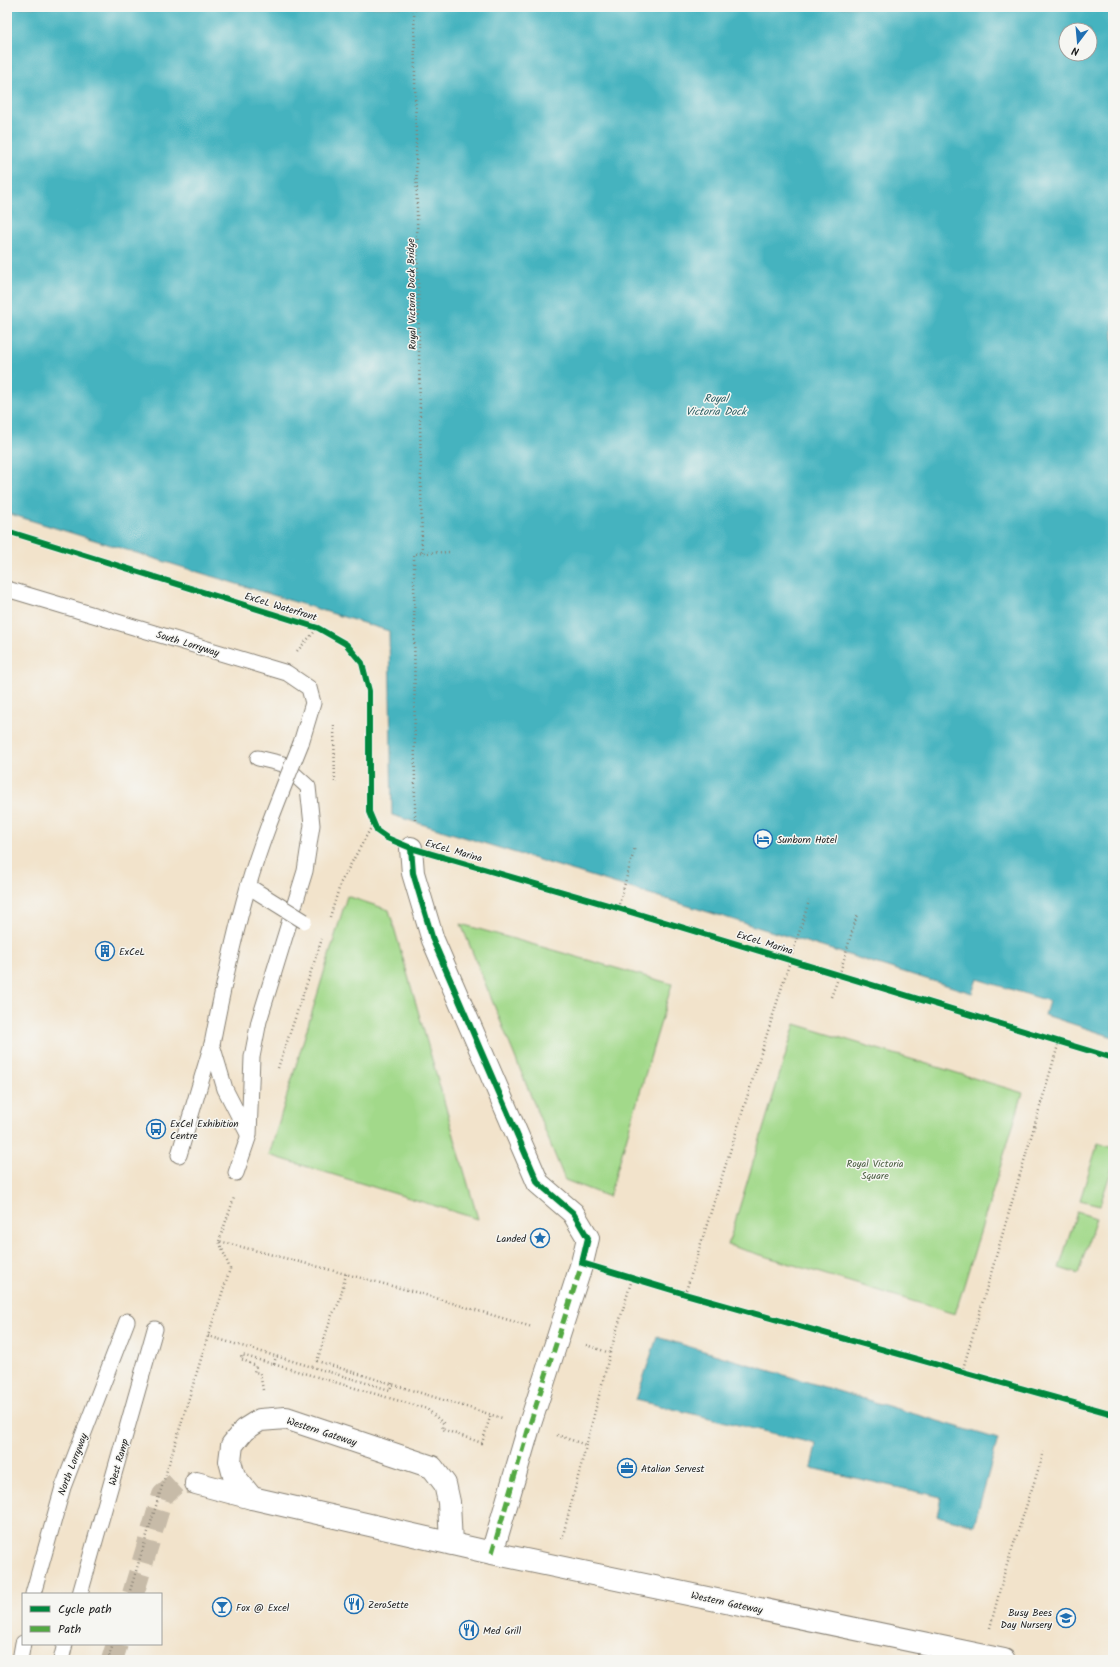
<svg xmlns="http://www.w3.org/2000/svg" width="1120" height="1667" viewBox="0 0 1120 1667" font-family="Kalam,sans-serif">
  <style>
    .green { fill: #a2d98a; stroke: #5f7a53 }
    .water { fill: #45b3bf; stroke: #30686e; fill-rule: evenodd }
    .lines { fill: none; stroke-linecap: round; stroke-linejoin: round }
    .minor-tunnel { stroke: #c7bba8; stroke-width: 22; stroke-dasharray: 22 11; stroke-linecap: butt }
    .service-casing { stroke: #878074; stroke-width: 17 }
    .pedestrian-casing { stroke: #878074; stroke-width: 24 }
    .minor-casing { stroke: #878074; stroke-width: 24 }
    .path { stroke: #878074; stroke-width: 2.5; stroke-dasharray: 1 3; stroke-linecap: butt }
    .service { stroke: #fff; stroke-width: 15 }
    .pedestrian { stroke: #fff; stroke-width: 22 }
    .minor { stroke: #fff; stroke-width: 22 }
    .service-bridge-casing { stroke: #878074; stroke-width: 17; stroke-linecap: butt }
    .service-bridge { stroke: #fff; stroke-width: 15 }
    .quiet { stroke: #52a943; stroke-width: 5; stroke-dasharray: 10 5; stroke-linecap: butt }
    .cycleway-casing { stroke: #f6f6f2; stroke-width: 8 }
    .cycleway { stroke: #00873e; stroke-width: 6 }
    .labels { text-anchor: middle; stroke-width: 3; stroke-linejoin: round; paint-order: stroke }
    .street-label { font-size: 10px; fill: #1c1c1c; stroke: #f6f6f2 }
    .poi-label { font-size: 10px; fill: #1c1c1c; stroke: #f6f6f2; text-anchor: start }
    .park-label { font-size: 10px; fill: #4b5e42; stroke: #f6f6f2 }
    .water-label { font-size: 11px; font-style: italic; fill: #2e6065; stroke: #f6f6f2 }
  </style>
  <rect width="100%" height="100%" fill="#f6f6f2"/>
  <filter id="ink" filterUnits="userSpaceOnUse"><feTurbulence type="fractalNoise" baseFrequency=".025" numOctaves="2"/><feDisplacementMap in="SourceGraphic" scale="8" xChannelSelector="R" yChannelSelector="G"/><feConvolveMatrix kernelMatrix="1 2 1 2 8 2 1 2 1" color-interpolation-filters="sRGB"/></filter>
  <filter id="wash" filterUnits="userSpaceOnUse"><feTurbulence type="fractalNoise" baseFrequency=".012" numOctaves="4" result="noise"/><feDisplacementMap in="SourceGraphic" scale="16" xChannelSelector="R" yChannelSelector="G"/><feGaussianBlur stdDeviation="0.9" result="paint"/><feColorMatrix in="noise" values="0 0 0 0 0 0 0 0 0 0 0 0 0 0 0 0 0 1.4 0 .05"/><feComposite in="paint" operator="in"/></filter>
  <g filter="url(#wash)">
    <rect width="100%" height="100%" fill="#f2e3cb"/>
    <g class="green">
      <polygon points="347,896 389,910 478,1219 269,1155"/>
      <polygon points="461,924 672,984 609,1197 565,1180"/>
      <polygon points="795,1024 1023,1093 955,1314 728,1245"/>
      <polygon points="1098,1143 1113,1148 1113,1165 1100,1205 1080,1200"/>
      <polygon points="1077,1212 1096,1218 1078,1274 1059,1268"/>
    </g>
    <g class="water">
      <path d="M 7,7 L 1113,7 L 1113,1037 L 1045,1015 L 1049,1001 L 977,979 L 972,993 L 392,815 L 389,631 L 7,513 ZM 1066,30 L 1090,30 L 1090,54 L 1066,54 Z"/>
      <polygon points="657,1337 998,1439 974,1525 937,1516 941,1497 811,1468 816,1444 636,1400"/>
    </g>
  </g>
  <g filter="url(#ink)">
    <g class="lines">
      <g class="minor-tunnel">
        <polyline points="133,1594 163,1495 176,1483 196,1483"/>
        <polyline points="112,1660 117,1644"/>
      </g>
      <g class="service-casing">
        <g id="service">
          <polyline points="7,589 287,673 309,688 313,703 301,743"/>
          <polyline points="212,1045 225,1089 248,1134"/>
          <polyline points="179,1155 212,1044"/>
          <polyline points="236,1173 249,1135 252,1057 259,1021 305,871 312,825 308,787 283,764 258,758"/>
          <polyline points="33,1594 63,1487 127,1321"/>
          <polyline points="80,1594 155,1329"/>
          <polyline points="20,1660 23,1643"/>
          <polyline points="61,1660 65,1644"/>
        </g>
      </g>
      <g class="pedestrian-casing">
        <polyline id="pedestrian" points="411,848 413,873 433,940 538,1183 573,1213 588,1238 582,1263 529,1427 492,1553"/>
      </g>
      <g class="minor-casing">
        <g id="minor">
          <polyline points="196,1483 252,1498"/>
          <polyline points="451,1544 449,1502 445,1484 432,1467 286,1418 260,1420 244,1430 232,1445 230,1461 234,1476 252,1498 492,1553 1004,1660"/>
        </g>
      </g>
      <g class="path">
        <polyline points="414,7 422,553 450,552"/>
        <polyline points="297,651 318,628"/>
        <polyline points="334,725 335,784"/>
        <polyline points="415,820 414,554 423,553"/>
        <polyline points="618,908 635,847"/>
        <polyline points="330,917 341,882 373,824"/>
        <polyline points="831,997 839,976 857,915"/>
        <polyline points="278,1068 322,939"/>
        <polyline points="219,1241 234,1198"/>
        <polyline points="346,1274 339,1303 332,1315 317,1361 502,1418"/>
        <polyline points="685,1294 809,901"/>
        <polyline points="208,1336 390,1390 392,1383"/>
        <polyline points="586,1345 610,1353"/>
        <polyline points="274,1364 276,1356"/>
        <polyline points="962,1372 1059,1042"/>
        <polyline points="263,1390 260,1373 254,1372 256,1366 241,1359 242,1355 427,1409 443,1423 442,1429 482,1443 491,1414"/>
        <polyline points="557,1435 586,1445"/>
        <polyline points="562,1539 610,1353 632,1279"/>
        <polyline points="129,1594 208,1336 230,1269 219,1241 419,1293 532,1327"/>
        <polyline points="990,1628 1004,1574 1044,1452"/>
        <polyline points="108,1660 113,1644"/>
      </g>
      <use href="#service" class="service"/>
      <use href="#pedestrian" class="pedestrian"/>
      <use href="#minor" class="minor"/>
      <g class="service-bridge-casing">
        <g id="service-bridge">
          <polyline points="248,886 304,921"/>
          <path d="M 212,1044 C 222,992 233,939 248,887 C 262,838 282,791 301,743"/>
        </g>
      </g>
      <use href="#service-bridge" class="service-bridge"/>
      <polyline class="quiet" points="492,1553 529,1427 583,1261"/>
      <g class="cycleway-casing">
        <g id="cycleway">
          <polyline points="7,531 318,628 346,644 362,663 369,691 369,812 377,831 387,838 411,848 618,908 1113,1058"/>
          <polyline points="411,848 413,873 433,940 538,1183 573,1213 588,1238 582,1263 685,1294 1113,1414"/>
        </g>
      </g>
      <use href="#cycleway" class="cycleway"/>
    </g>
  </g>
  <defs>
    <g id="hotel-ring" transform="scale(1)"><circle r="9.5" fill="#f6f6f2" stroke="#1f6fb2" stroke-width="1.5"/><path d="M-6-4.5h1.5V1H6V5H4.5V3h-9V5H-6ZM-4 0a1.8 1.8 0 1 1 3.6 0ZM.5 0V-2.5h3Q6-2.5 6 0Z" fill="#1f6fb2"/></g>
    <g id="building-ring" transform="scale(1)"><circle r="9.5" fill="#f6f6f2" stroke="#1f6fb2" stroke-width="1.5"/><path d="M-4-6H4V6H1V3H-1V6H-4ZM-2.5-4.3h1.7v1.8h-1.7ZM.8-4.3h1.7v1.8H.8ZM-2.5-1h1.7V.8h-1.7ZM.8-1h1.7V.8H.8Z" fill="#1f6fb2"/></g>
    <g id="bus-ring" transform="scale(1)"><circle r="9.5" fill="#f6f6f2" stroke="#1f6fb2" stroke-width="1.5"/><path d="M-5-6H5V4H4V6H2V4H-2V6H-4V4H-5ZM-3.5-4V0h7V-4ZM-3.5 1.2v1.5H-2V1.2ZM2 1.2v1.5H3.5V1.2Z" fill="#1f6fb2"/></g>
    <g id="sight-ring" transform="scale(1)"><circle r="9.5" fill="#f6f6f2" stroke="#1f6fb2" stroke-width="1.5"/><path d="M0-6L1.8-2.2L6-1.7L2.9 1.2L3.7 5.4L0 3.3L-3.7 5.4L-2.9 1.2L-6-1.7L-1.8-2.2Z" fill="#1f6fb2"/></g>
    <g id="office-ring" transform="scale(1)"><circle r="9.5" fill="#f6f6f2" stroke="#1f6fb2" stroke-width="1.5"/><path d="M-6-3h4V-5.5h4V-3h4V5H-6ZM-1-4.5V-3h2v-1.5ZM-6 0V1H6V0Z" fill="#1f6fb2"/></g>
    <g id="restaurant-ring" transform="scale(1)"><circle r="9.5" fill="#f6f6f2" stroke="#1f6fb2" stroke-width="1.5"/><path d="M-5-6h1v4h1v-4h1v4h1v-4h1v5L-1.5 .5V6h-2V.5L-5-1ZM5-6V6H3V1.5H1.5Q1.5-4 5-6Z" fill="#1f6fb2"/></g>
    <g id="bar-ring" transform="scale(1)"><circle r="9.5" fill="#f6f6f2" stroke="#1f6fb2" stroke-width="1.5"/><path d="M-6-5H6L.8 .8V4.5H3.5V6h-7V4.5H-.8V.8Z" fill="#1f6fb2"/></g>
    <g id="school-ring" transform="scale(1)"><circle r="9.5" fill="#f6f6f2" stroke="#1f6fb2" stroke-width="1.5"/><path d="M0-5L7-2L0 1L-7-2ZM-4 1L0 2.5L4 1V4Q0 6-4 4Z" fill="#1f6fb2"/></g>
  </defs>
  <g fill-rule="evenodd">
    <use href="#hotel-ring" x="763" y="839"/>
    <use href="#building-ring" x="105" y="951"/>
    <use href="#bus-ring" x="156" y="1129"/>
    <use href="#sight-ring" x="540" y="1238"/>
    <use href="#office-ring" x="627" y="1468"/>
    <use href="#restaurant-ring" x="354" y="1604"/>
    <use href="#bar-ring" x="222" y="1607"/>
    <use href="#school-ring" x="1066" y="1618"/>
    <use href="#restaurant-ring" x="469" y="1630"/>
  </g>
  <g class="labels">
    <g class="street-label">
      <text transform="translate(411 294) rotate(-91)" y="4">Royal Victoria Dock Bridge</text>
      <text transform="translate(281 606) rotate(17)" y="4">ExCeL Waterfront</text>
      <text transform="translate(188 643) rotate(17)" y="4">South Lorryway</text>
      <text transform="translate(454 850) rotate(16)" y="4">ExCeL Marina</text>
      <text transform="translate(765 942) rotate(17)" y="4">ExCeL Marina</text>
      <text transform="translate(322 1431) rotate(18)" y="4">Western Gateway</text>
      <text transform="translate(118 1462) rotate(-74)" y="4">West Ramp</text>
      <text transform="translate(72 1464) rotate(-69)" y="4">North Lorryway</text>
      <text transform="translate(727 1602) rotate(12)" y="4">Western Gateway</text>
    </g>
    <g class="poi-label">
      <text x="777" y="843">Sunborn Hotel</text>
      <text x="119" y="955">ExCeL</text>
      <text x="170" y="1127">ExCel Exhibition<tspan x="170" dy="12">Centre</tspan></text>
      <text x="526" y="1242" text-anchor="end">Landed</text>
      <text x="641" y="1472">Atalian Servest</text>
      <text x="368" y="1608">ZeroSette</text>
      <text x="236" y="1611">Fox @ Excel</text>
      <text x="1052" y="1616" text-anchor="end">Busy Bees<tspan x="1052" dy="12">Day Nursery</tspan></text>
      <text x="483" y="1634">Med Grill</text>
    </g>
    <g class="park-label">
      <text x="875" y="1167">Royal Victoria<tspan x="875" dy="12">Square</tspan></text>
    </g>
    <g class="water-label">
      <text x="716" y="402">Royal<tspan x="716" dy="13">Victoria Dock</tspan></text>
    </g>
  </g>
  <rect width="1120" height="1667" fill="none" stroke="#f6f6f2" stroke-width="24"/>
  <rect x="22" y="1593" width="140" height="52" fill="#f6f6f2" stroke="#9f9f9c"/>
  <rect x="30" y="1606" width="20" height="6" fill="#00873e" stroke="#9f9f9c"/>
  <text x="58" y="1613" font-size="12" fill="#1c1c1c">Cycle path</text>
  <rect x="30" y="1626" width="20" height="6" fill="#52a943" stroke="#9f9f9c"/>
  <text x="58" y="1633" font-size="12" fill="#1c1c1c">Path</text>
  <g transform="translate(1078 42) rotate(196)"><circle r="19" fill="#f6f6f2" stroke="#9f9f9c"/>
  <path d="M0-3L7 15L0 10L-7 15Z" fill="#1f6fb2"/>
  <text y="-6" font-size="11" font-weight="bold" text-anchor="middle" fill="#1c1c1c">N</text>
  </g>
</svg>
